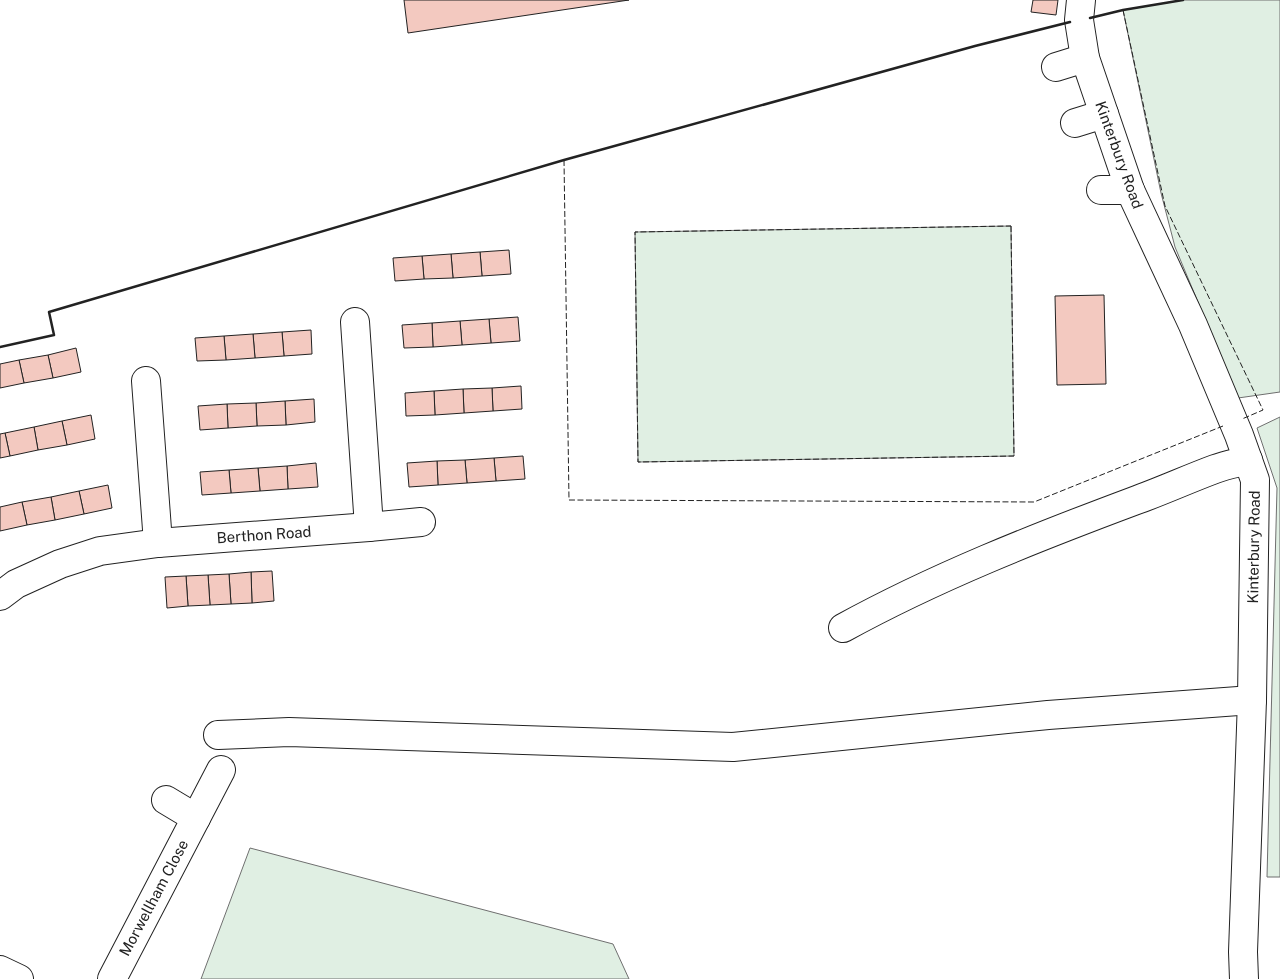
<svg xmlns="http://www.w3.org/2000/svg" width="1280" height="979" viewBox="0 0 1280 979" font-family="'Public Sans',sans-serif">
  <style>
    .green { fill: #e0efe3; stroke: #6f6f6f }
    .building { fill: #f3c9c0; stroke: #222 }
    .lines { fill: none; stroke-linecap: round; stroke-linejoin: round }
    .minor-casing { stroke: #222; stroke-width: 30 }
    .minor { stroke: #fff; stroke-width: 28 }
    .fence { stroke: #222; stroke-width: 1; stroke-dasharray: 6 2.5; stroke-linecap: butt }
    .wall { stroke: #222; stroke-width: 2.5 }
    .labels { text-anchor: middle; stroke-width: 4; stroke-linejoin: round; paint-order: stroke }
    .street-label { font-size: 15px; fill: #222; stroke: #fff }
  </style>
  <rect width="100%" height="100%" fill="#fff"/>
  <g class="green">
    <polygon points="1183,0 1280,0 1280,392 1238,398 1175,247 1161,193 1123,10"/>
    <polygon points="1011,226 1014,456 638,462 635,232"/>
    <polygon points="1280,417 1280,877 1267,877 1277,488 1257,428"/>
    <polygon points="250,848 613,944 629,979 201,979"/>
  </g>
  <g class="building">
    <polygon points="404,0 629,0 408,33"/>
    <polygon points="1033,0 1058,0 1056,15 1031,12"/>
    <polygon points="509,250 511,274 482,276 480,252"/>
    <polygon points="480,252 482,276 453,278 451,254"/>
    <polygon points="451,254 453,278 424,279 422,256"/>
    <polygon points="422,256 424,279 395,281 393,258"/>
    <polygon points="1104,295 1106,384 1057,385 1055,296"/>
    <polygon points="518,317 520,341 491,343 489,319"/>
    <polygon points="489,319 491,343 462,345 460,321"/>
    <polygon points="460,321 462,345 433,347 432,323"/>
    <polygon points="432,323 433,347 404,348 402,325"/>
    <polygon points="311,330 312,354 284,356 282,332"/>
    <polygon points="282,332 284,356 255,358 253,334"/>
    <polygon points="253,334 255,358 226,360 224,336"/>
    <polygon points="224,336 226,360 197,361 195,338"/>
    <polygon points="76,348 81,372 53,378 48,355"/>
    <polygon points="48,355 53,378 24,383 19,360"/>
    <polygon points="19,360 24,383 0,388 0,364"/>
    <polygon points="521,386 522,409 493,411 492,388"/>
    <polygon points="492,388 493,411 464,413 463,389"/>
    <polygon points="463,389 464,413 435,415 434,391"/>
    <polygon points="434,391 435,415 406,416 405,393"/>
    <polygon points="314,399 315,422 286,425 285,401"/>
    <polygon points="285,401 286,425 257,426 256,403"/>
    <polygon points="256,403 257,426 228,428 227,404"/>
    <polygon points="227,404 228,428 200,430 198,406"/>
    <polygon points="91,415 95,439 67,445 62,421"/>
    <polygon points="62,421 67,445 38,450 34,427"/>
    <polygon points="34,427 38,450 10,456 5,433"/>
    <polygon points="5,433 10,456 0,458 0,434"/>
    <polygon points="523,456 525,479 496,481 494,458"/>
    <polygon points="494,458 496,481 467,483 465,460"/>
    <polygon points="465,460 467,483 438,485 437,461"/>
    <polygon points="437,461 438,485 409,487 407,463"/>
    <polygon points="316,463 318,487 288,489 287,466"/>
    <polygon points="287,466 288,489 260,491 258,468"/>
    <polygon points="258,468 260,491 231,493 229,470"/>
    <polygon points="229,470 231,493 202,495 200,472"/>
    <polygon points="108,485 112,508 84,514 79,491"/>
    <polygon points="79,491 84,514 55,520 51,497"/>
    <polygon points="51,497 55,520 27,525 22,502"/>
    <polygon points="22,502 27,525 0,531 0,507"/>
    <polygon points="272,571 274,601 252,603 251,572"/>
    <polygon points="251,572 252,603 231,604 229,574"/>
    <polygon points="229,574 231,604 210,605 208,575"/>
    <polygon points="208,575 210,605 188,606 186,576"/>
    <polygon points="186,576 188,606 167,608 165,577"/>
  </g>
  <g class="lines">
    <g class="minor-casing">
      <g id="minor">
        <polyline points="1081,0 1079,20 1085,58 1130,190 1193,325 1239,435 1255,480 1252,700 1243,952 1244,979"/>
        <polyline points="1056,67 1085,58"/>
        <polyline points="1075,123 1104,114"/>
        <polyline points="1101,190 1130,190"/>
        <polyline points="355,322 369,527"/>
        <polyline points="146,381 158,543"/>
        <polyline points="0,596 16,584 60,564 100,551 158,543 369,527 421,522"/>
        <path d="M 843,628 C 936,577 1035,538 1134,501 C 1162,491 1188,479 1215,469 C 1226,465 1237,463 1248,460"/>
        <polyline points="218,735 289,732 733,747 1048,715 1252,700"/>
        <polyline points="166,800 196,818"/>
        <polyline points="0,970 19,979"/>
        <polyline points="112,979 221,770"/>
      </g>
    </g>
    <use href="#minor" class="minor"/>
    <g class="fence">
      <polyline points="1123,10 1165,206 1263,410 1242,419"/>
      <polyline points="564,160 569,500 1034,502 1223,426"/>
      <polygon points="1011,226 1014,456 638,462 635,232"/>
    </g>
    <g class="wall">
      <polyline points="1090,18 1123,10 1183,0"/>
      <polyline points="0,347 54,335 49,312 564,160 975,46 1070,22"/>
    </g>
  </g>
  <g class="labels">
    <g class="street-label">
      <text transform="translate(1119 155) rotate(70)" y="5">Kinterbury Road</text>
      <text transform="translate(264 535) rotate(-4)" y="5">Berthon Road</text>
      <text transform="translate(1254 547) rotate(-89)" y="5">Kinterbury Road</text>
      <text transform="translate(154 898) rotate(-62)" y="5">Morwellham Close</text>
    </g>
  </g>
</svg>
